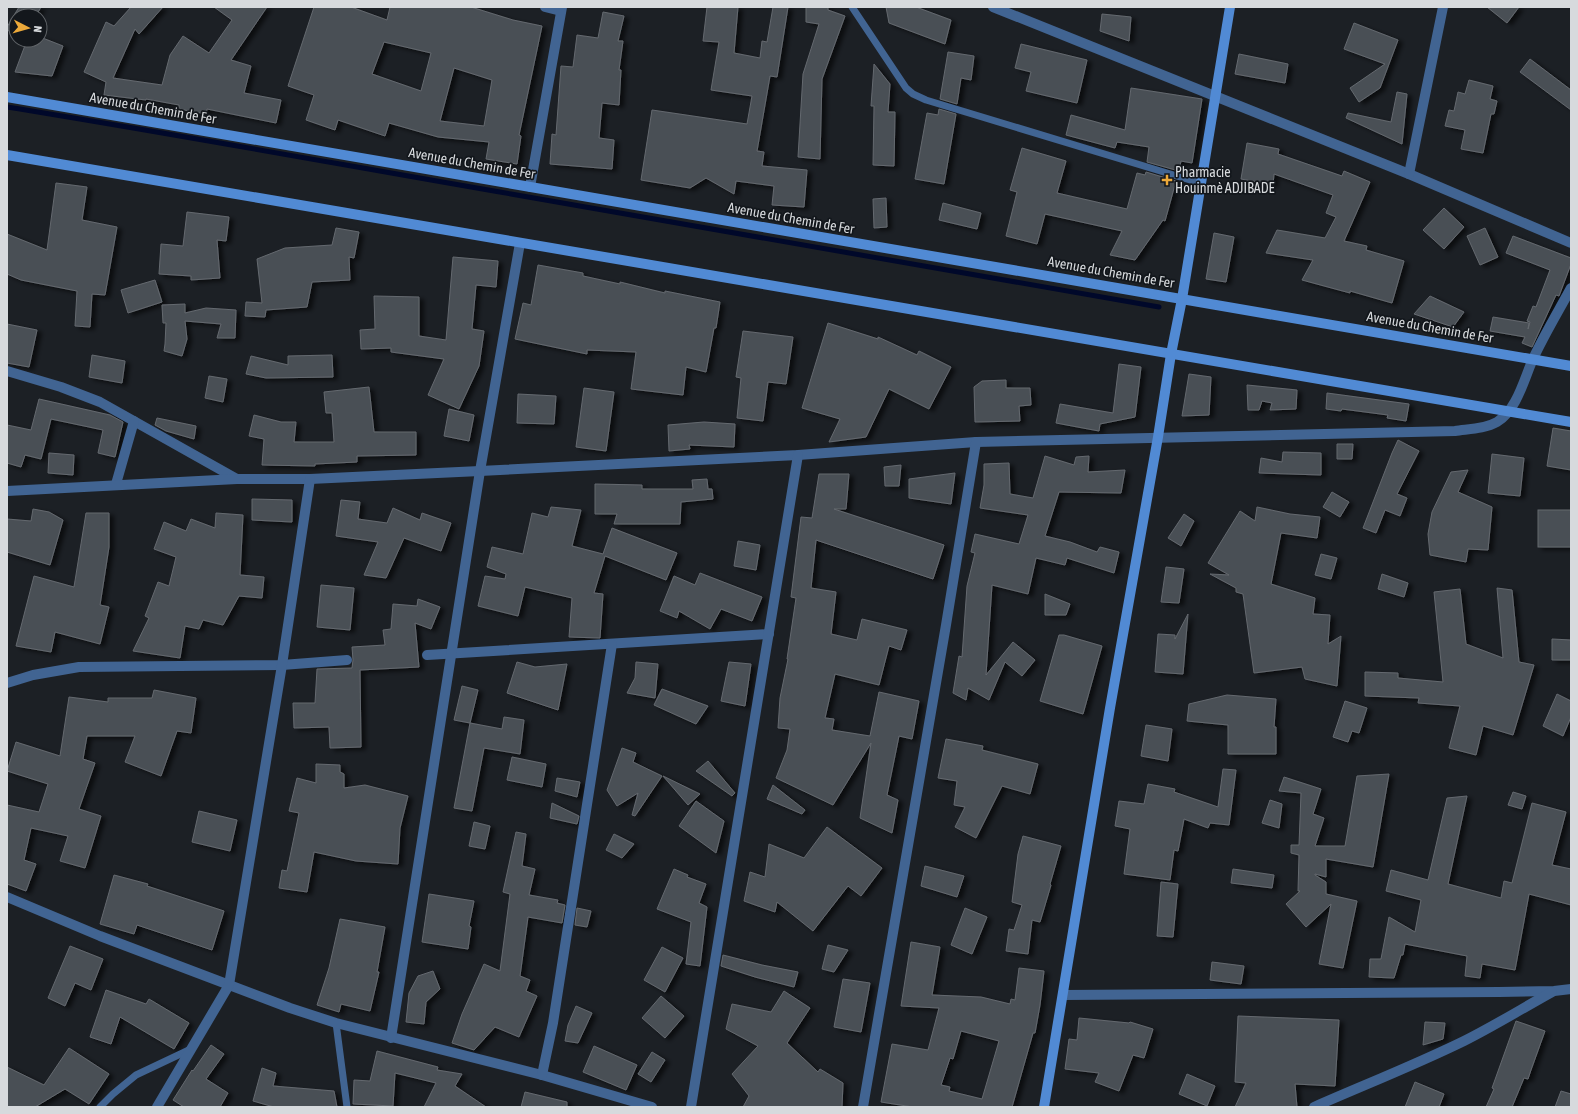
<svg xmlns="http://www.w3.org/2000/svg" width="1578" height="1114" viewBox="0 0 1578 1114" font-family="'Asap Condensed',sans-serif">
  <style>
    .lines { fill: none; stroke-linecap: round; stroke-linejoin: round }
    .stream { stroke: #00082a; stroke-width: 5 }
    .building { fill: #4a4f55; stroke: #64696f; fill-rule: evenodd; filter: url(#shadow) }
    .service { stroke: #416492; stroke-width: 7 }
    .minor { stroke: #416492; stroke-width: 10 }
    .secondary { stroke: #518ad4; stroke-width: 10 }
    .poi-dot { fill: #eca93a; stroke: #13171c; stroke-width: 1.5 }
    .labels { text-anchor: middle; stroke-width: 3.5; stroke-linejoin: round; paint-order: stroke }
    .street-label { font-size: 14px; fill: #d7dadd; stroke: #13171c }
    .poi-label { font-size: 14px; fill: #d7dadd; stroke: #13171c; text-anchor: start }
  </style>
  <defs>
    <filter id="shadow"><feDropShadow dx="4.5" dy="2.5" stdDeviation="2" flood-color="#0009"/></filter>
  </defs>
  <rect width="100%" height="100%" fill="#1c2025"/>
  <g class="lines">
    <path class="stream" d="M 7,107 C 175,134 343,165 511,194 C 727,231 943,268 1159,307"/>
  </g>
  <g class="building">
    <polygon points="19,7 41,7 36,16 16,16 16,34 7,30 7,27"/>
    <polygon points="131,7 163,7 139,34 135,29 113,78 162,85 170,55 183,36 209,53 232,20 214,7 267,7 231,60 251,66 244,93 281,100 276,123 207,109 206,114 179,109 179,105 146,99 146,100 104,95 106,82 84,72 106,22 114,26"/>
    <path d="M 314,7 L 351,7 L 387,20 L 390,7 L 471,7 L 513,20 L 542,26 L 519,135 L 521,136 L 517,164 L 486,159 L 489,142 L 438,137 L 389,123 L 385,136 L 338,120 L 335,130 L 306,120 L 314,95 L 288,86 ZM 384,42 L 431,53 L 421,91 L 372,74 ZM 454,68 L 492,80 L 484,126 L 440,121 Z"/>
    <polygon points="707,7 738,7 734,53 760,58 762,41 767,42 773,7 788,7 777,77 770,76 757,151 764,152 762,166 807,170 804,207 772,205 774,186 736,181 734,194 706,178 690,188 641,180 652,110 747,124 752,96 711,90 719,42 703,41"/>
    <polygon points="806,7 828,7 828,10 845,16 822,79 820,159 798,157 803,74 819,24 806,22"/>
    <polygon points="886,7 916,7 951,20 945,44 889,23"/>
    <polygon points="1487,7 1519,7 1507,23"/>
    <polygon points="603,12 624,16 618,41 623,41 619,70 621,70 619,105 602,103 599,138 614,140 612,169 550,164 552,134 556,135 561,66 573,67 577,35 598,38"/>
    <polygon points="1102,14 1131,17 1129,41 1100,31"/>
    <polygon points="1354,23 1398,40 1380,88 1359,102 1350,88 1385,64 1344,49"/>
    <polygon points="40,37 63,46 52,76 15,72 27,40 40,40"/>
    <polygon points="1021,44 1087,60 1077,103 1026,91 1031,72 1015,68"/>
    <polygon points="948,52 974,56 971,80 961,78 957,104 940,99"/>
    <polygon points="1239,54 1288,64 1285,83 1235,74"/>
    <polygon points="1530,59 1571,90 1571,110 1520,72"/>
    <polygon points="874,64 890,84 888,112 895,112 894,166 873,165 874,106 871,106"/>
    <polygon points="1469,80 1493,86 1490,99 1497,101 1494,114 1491,114 1483,153 1461,149 1465,130 1445,126 1449,110 1454,111 1458,92 1465,94"/>
    <polygon points="1131,88 1202,99 1192,163 1181,161 1179,171 1147,162 1149,147 1117,142 1115,148 1066,135 1071,115 1125,130"/>
    <polygon points="1397,92 1407,94 1402,144 1346,118 1348,113 1391,122"/>
    <polygon points="939,109 956,114 944,184 915,179 927,113 938,115"/>
    <polygon points="1247,143 1279,149 1278,154 1342,176 1344,171 1370,182 1344,241 1367,246 1366,250 1404,261 1392,303 1350,291 1350,293 1302,280 1313,260 1266,253 1277,230 1325,238 1336,217 1326,213 1333,195 1274,174 1273,185 1241,179"/>
    <polygon points="1022,148 1066,161 1057,193 1127,209 1137,173 1145,175 1146,172 1176,181 1165,221 1163,220 1135,260 1110,255 1122,231 1045,214 1037,244 1006,236 1017,192 1010,190"/>
    <polygon points="56,183 87,187 82,220 117,227 105,295 92,294 90,327 75,326 77,291 21,280 7,274 7,234 47,250"/>
    <polygon points="886,198 887,227 874,228 873,199"/>
    <polygon points="943,203 981,213 977,229 939,220"/>
    <polygon points="1444,208 1464,227 1444,249 1423,230"/>
    <polygon points="187,212 229,217 226,241 217,240 220,278 191,280 191,276 159,274 161,244 183,246"/>
    <polygon points="336,228 359,232 354,258 349,257 350,280 312,282 307,307 266,310 265,317 245,316 246,302 262,303 257,259 285,248 332,245"/>
    <polygon points="1485,228 1498,257 1480,265 1467,236"/>
    <polygon points="1214,233 1234,237 1226,282 1206,279"/>
    <polygon points="1513,236 1571,258 1571,264 1559,296 1556,295 1532,347 1522,343 1525,337 1490,331 1493,317 1529,323 1528,329 1530,322 1527,321 1533,306 1536,307 1550,270 1506,253"/>
    <polygon points="453,257 498,261 496,287 476,285 472,329 484,331 479,366 459,409 428,395 444,359 391,352 391,348 361,349 360,330 375,329 374,296 419,297 419,336 446,340"/>
    <polygon points="538,265 583,273 583,276 620,284 620,282 665,293 665,291 720,302 716,328 714,328 706,372 686,367 683,395 631,389 636,352 587,350 587,354 515,339 523,303 531,305"/>
    <polygon points="155,280 162,302 128,313 121,290"/>
    <polygon points="1430,296 1464,312 1453,327 1414,314"/>
    <polygon points="185,304 185,313 206,308 236,310 235,338 217,338 221,324 185,321 187,339 182,356 164,351 165,344 166,323 163,323 162,305"/>
    <polygon points="828,323 878,339 878,337 917,355 919,351 951,367 929,409 889,389 866,437 829,442 840,419 802,408"/>
    <polygon points="7,324 37,330 29,367 7,363"/>
    <polygon points="743,331 793,337 786,384 768,382 763,421 737,418 741,378 736,377"/>
    <polygon points="92,355 125,361 122,383 89,377"/>
    <polygon points="332,355 333,377 266,378 246,374 251,356 288,365 288,356"/>
    <polygon points="1119,364 1141,367 1135,417 1100,424 1099,431 1056,423 1060,404 1113,413"/>
    <polygon points="1189,374 1211,377 1209,415 1182,416"/>
    <polygon points="209,376 227,379 223,402 205,398"/>
    <polygon points="1006,380 1006,388 1030,388 1031,405 1019,406 1020,421 975,422 974,387 982,381"/>
    <polygon points="1247,385 1297,390 1296,409 1270,410 1272,403 1262,401 1259,410 1248,410"/>
    <polygon points="369,387 374,432 416,432 416,455 357,456 357,462 315,464 315,466 262,465 264,439 249,436 254,415 281,422 296,422 294,442 334,442 332,413 326,413 324,392"/>
    <polygon points="584,388 614,392 606,451 576,447"/>
    <polygon points="1327,393 1409,404 1406,421 1387,418 1388,415 1342,409 1341,411 1326,409"/>
    <polygon points="518,394 556,396 554,424 517,423"/>
    <polygon points="39,399 110,415 123,422 115,457 98,453 103,430 51,419 41,459 25,455 21,467 7,463 7,425 31,430"/>
    <polygon points="449,409 474,415 469,441 444,436"/>
    <polygon points="157,418 196,426 194,439 166,431 155,425"/>
    <polygon points="704,422 735,424 734,447 689,445 690,449 669,451 668,425"/>
    <polygon points="1553,428 1571,431 1571,470 1547,466"/>
    <polygon points="1398,440 1419,451 1397,494 1407,498 1400,516 1385,510 1376,533 1363,528 1392,453"/>
    <polygon points="1337,444 1353,444 1352,459 1337,459"/>
    <polygon points="1283,452 1321,453 1321,475 1259,473 1261,458 1282,462"/>
    <polygon points="49,453 74,455 73,475 48,473"/>
    <polygon points="1492,454 1524,458 1520,496 1488,493"/>
    <polygon points="1045,456 1074,465 1076,457 1089,456 1088,472 1125,470 1121,493 1059,492 1045,536 1070,542 1097,552 1100,547 1119,552 1114,573 1067,558 1065,565 1036,558 1028,594 992,585 986,675 1013,642 1035,660 1022,676 1005,662 989,700 968,688 966,700 953,693 959,656 962,657 967,586 975,553 971,552 975,534 1019,544 1028,515 980,508 984,485 984,464 1009,463 1010,494 1033,498"/>
    <polygon points="901,465 899,486 885,486 884,467"/>
    <polygon points="1468,470 1458,492 1492,507 1488,550 1468,549 1466,562 1430,555 1428,534 1432,512 1451,472"/>
    <polygon points="955,473 951,504 909,498 909,479"/>
    <polygon points="819,474 849,474 846,509 834,509 944,545 933,579 816,540 811,588 836,592 831,634 857,640 862,619 907,630 901,650 889,646 879,685 835,674 825,718 834,719 832,730 870,736 879,692 919,701 912,739 899,736 887,795 898,800 892,833 860,818 871,743 833,805 776,778 787,750 790,729 778,728 780,698 788,659 787,659 796,598 791,597 801,517 812,518"/>
    <polygon points="707,479 708,489 712,489 713,499 681,502 680,524 614,524 617,514 595,514 595,484 642,485 642,489 693,489 692,480"/>
    <polygon points="1332,492 1349,502 1340,517 1323,507"/>
    <polygon points="252,499 292,500 292,522 252,520"/>
    <polygon points="341,500 360,502 358,519 387,523 393,508 420,520 422,513 451,523 441,551 404,538 386,578 364,575 378,542 336,536"/>
    <polygon points="551,507 581,510 572,546 603,554 612,528 677,553 666,580 605,556 594,593 603,594 600,638 569,637 572,598 525,587 518,616 478,606 485,576 505,579 506,574 487,567 492,547 523,554 532,513 548,517"/>
    <polygon points="1257,507 1290,514 1320,517 1317,538 1281,533 1271,584 1315,598 1313,614 1330,615 1328,644 1341,636 1337,686 1305,679 1302,667 1254,673 1243,594 1236,592 1236,588 1210,574 1229,575 1208,563 1240,511 1255,521"/>
    <polygon points="33,509 49,512 63,520 50,565 7,552 7,519 31,521"/>
    <rect x="1538" y="510" width="33" height="37"/>
    <polygon points="86,513 109,513 109,547 100,605 109,607 100,644 55,632 51,652 16,646 34,576 74,587"/>
    <polygon points="216,513 243,515 240,575 264,577 262,598 239,596 223,625 203,620 199,629 185,626 180,658 133,651 149,618 145,616 158,582 169,586 176,557 154,549 164,522 186,531 191,519 215,528"/>
    <polygon points="1184,514 1194,521 1181,546 1168,538"/>
    <polygon points="738,541 760,545 756,570 734,566"/>
    <polygon points="1321,554 1337,558 1331,579 1315,575"/>
    <polygon points="1166,567 1184,569 1179,603 1161,602"/>
    <polygon points="700,573 762,597 752,621 721,609 710,629 679,611 677,618 660,611 674,576 695,585"/>
    <polygon points="1382,574 1408,583 1404,597 1378,589"/>
    <polygon points="321,585 354,588 350,630 317,627"/>
    <polygon points="1497,588 1512,590 1519,662 1534,665 1513,735 1483,726 1476,755 1449,748 1460,706 1418,703 1419,698 1365,696 1365,672 1398,673 1398,678 1443,682 1434,592 1460,589 1466,644 1503,658"/>
    <polygon points="1045,594 1070,604 1066,615 1045,615"/>
    <polygon points="418,599 440,607 431,629 415,623 419,667 360,670 361,747 330,748 329,727 294,728 293,703 315,703 317,669 352,668 353,660 352,647 385,645 383,630 391,629 393,604 417,606"/>
    <polygon points="1188,614 1183,674 1155,672 1158,634 1175,635 1175,639"/>
    <polygon points="1059,635 1064,635 1102,646 1083,714 1040,701"/>
    <polygon points="1552,639 1571,640 1571,660 1552,660"/>
    <polygon points="517,662 535,667 567,664 558,710 507,693"/>
    <polygon points="636,662 658,664 655,698 627,693 635,678"/>
    <polygon points="729,662 751,664 745,706 721,701"/>
    <polygon points="462,686 478,690 470,723 454,720"/>
    <polygon points="662,689 708,706 696,724 654,705"/>
    <polygon points="154,690 196,698 191,733 177,731 161,776 125,762 135,736 87,736 83,759 95,763 79,809 101,816 85,868 60,861 68,836 31,828 24,860 36,864 26,891 7,884 7,805 39,812 48,784 7,771 16,742 60,756 69,697 108,702 108,698 152,698"/>
    <polygon points="1557,694 1571,701 1571,717 1563,736 1543,726"/>
    <polygon points="1227,695 1276,699 1274,727 1276,727 1276,754 1228,754 1228,725 1187,721 1189,704"/>
    <polygon points="1345,701 1367,708 1359,733 1352,731 1348,742 1333,737"/>
    <polygon points="504,717 524,720 520,754 484,748 472,811 454,808 470,723 502,729"/>
    <polygon points="1146,725 1172,729 1168,761 1141,756"/>
    <polygon points="946,739 983,746 982,750 1038,764 1030,794 1002,786 976,838 955,827 965,807 954,805 957,781 938,778"/>
    <polygon points="622,748 636,753 633,762 662,776 635,816 632,815 638,793 617,806 607,790"/>
    <polygon points="512,757 546,764 542,787 507,780"/>
    <polygon points="708,761 735,793 732,796 696,771"/>
    <polygon points="316,764 340,765 340,772 344,774 344,788 365,785 408,796 400,828 398,864 356,861 314,852 307,892 279,888 282,870 287,871 299,813 289,811 297,778 316,783"/>
    <polygon points="1223,769 1236,770 1229,825 1210,823 1208,828 1184,819 1178,851 1174,850 1170,880 1124,874 1130,829 1115,826 1119,801 1144,804 1148,784 1175,789 1174,792 1218,807"/>
    <polygon points="1389,774 1373,867 1326,859 1326,877 1315,874 1315,875 1326,882 1326,894 1357,901 1343,968 1319,964 1331,904 1306,927 1286,904 1300,891 1298,891 1299,855 1291,853 1291,845 1299,845 1301,793 1279,791 1284,777 1321,789 1313,814 1324,818 1315,846 1345,846 1357,776"/>
    <polygon points="663,776 700,794 688,805"/>
    <polygon points="557,778 580,782 577,797 555,791"/>
    <polygon points="773,785 805,810 802,814 767,799"/>
    <polygon points="1513,792 1526,796 1522,809 1508,805"/>
    <polygon points="1467,796 1448,884 1501,898 1504,881 1512,883 1532,803 1566,812 1552,865 1571,869 1571,905 1529,894 1515,970 1482,964 1480,978 1465,976 1467,956 1405,944 1403,955 1401,955 1394,978 1369,977 1370,959 1381,959 1389,917 1415,932 1421,900 1386,891 1391,870 1428,880 1447,798"/>
    <polygon points="1270,800 1282,804 1279,828 1262,823"/>
    <polygon points="696,801 724,821 716,853 679,826"/>
    <polygon points="552,803 579,816 577,824 550,818"/>
    <polygon points="199,811 237,820 230,851 192,842"/>
    <polygon points="474,822 490,826 485,849 469,846"/>
    <polygon points="827,827 882,868 861,896 848,886 813,931 777,902 775,912 744,901 750,872 765,877 769,844 804,858"/>
    <polygon points="516,832 526,834 522,866 535,869 529,895 558,900 557,903 565,905 562,923 528,917 520,976 530,980 526,991 537,996 519,1037 495,1027 474,1050 452,1043 462,1014 484,964 500,971 510,894 503,892"/>
    <polygon points="614,834 634,844 622,858 606,850"/>
    <polygon points="1023,836 1061,846 1050,884 1051,885 1040,922 1032,920 1028,954 1006,951 1009,929 1014,930 1022,905 1012,902 1018,854"/>
    <polygon points="925,866 964,876 957,897 921,886"/>
    <polygon points="674,869 688,875 687,877 706,884 699,903 707,907 700,966 686,964 691,922 657,909"/>
    <polygon points="1233,869 1274,875 1272,888 1231,883"/>
    <polygon points="114,875 148,884 147,886 224,911 212,950 137,925 134,934 100,924"/>
    <polygon points="1161,882 1178,884 1173,937 1157,936"/>
    <polygon points="429,894 474,901 469,926 471,927 468,949 422,942"/>
    <polygon points="577,908 591,911 587,927 575,925"/>
    <polygon points="965,908 987,917 972,954 951,945"/>
    <polygon points="340,919 385,927 377,972 379,972 370,1011 341,1004 339,1012 317,1005 329,968"/>
    <path d="M 911,942 L 940,947 L 932,995 L 981,997 L 1010,1004 L 1011,999 L 1015,1000 L 1019,968 L 1044,971 L 1040,1005 L 1035,1033 L 1033,1033 L 1012,1107 L 913,1107 L 881,1102 L 892,1044 L 928,1050 L 939,1008 L 901,1006 ZM 961,1031 L 999,1041 L 982,1099 L 949,1091 L 950,1087 L 941,1085 L 950,1058 L 953,1059 Z"/>
    <polygon points="828,945 848,950 834,972 822,969"/>
    <polygon points="70,946 103,959 91,990 75,983 65,1006 48,998"/>
    <polygon points="662,947 683,958 665,992 644,980"/>
    <polygon points="723,955 762,965 798,972 794,987 755,977 721,966"/>
    <polygon points="1212,962 1244,966 1241,984 1210,980"/>
    <polygon points="433,971 440,989 426,1002 424,1024 406,1022 409,993 418,976"/>
    <polygon points="843,979 870,983 861,1032 834,1027"/>
    <polygon points="106,990 146,1004 149,999 189,1023 174,1049 120,1017 111,1044 90,1037"/>
    <polygon points="784,991 810,1008 787,1043 818,1072 820,1069 843,1083 842,1107 743,1107 749,1096 732,1074 758,1046 726,1029 732,1004 771,1012"/>
    <polygon points="661,996 684,1016 665,1038 642,1018"/>
    <polygon points="576,1006 592,1013 578,1043 565,1041 568,1025"/>
    <polygon points="1238,1016 1339,1020 1335,1086 1295,1084 1297,1107 1235,1107 1246,1083 1235,1082"/>
    <polygon points="1079,1018 1129,1023 1130,1022 1153,1029 1144,1058 1133,1055 1119,1091 1095,1082 1099,1073 1065,1069 1069,1039 1077,1040"/>
    <polygon points="1516,1021 1545,1031 1531,1070 1528,1079 1524,1078 1512,1107 1486,1107 1494,1089 1492,1088"/>
    <polygon points="1425,1022 1445,1023 1443,1039 1423,1045"/>
    <polygon points="211,1045 224,1054 206,1079 228,1093 220,1107 184,1107 173,1100 192,1070 193,1071"/>
    <polygon points="594,1046 637,1065 626,1090 583,1072"/>
    <polygon points="69,1048 109,1074 89,1104 65,1089 35,1107 7,1107 7,1067 44,1085"/>
    <polygon points="377,1051 438,1067 437,1070 462,1074 455,1086 486,1107 424,1107 436,1083 395,1073 393,1106 353,1104 354,1080 370,1081"/>
    <polygon points="652,1052 665,1060 651,1082 638,1074"/>
    <polygon points="262,1068 276,1073 273,1086 334,1091 337,1107 274,1107 253,1101"/>
    <polygon points="1187,1074 1215,1086 1207,1106 1179,1094"/>
    <polygon points="1415,1082 1444,1094 1439,1107 1405,1107"/>
    <polygon points="1561,1091 1571,1094 1571,1107 1555,1107"/>
    <polygon points="525,1092 567,1102 567,1107 521,1107"/>
  </g>
  <g class="lines">
    <g class="service">
      <polyline points="852,7 906,88 913,94 926,100 1200,183"/>
      <polyline points="336,1023 347,1107"/>
      <polyline points="100,1107 113,1094 136,1075 191,1049"/>
    </g>
    <g class="minor">
      <polyline points="545,7 561,11"/>
      <polyline points="993,7 1409,174 1571,243"/>
      <polyline points="1409,174 1443,7"/>
      <polyline points="530,187 562,7"/>
      <polyline points="7,371 61,387 100,402 237,479"/>
      <polyline points="116,484 134,421"/>
      <path d="M 7,491 L 237,479 L 310,479 L 480,471 L 798,455 L 976,442 L 1455,431 C 1468,429 1485,429 1497,422 C 1517,410 1524,379 1533,359 C 1544,335 1558,312 1571,288"/>
      <polyline points="427,655 769,634"/>
      <polyline points="7,683 33,675 79,667 282,665 347,660"/>
      <polyline points="7,897 100,936 290,1008 336,1023 542,1075 652,1107"/>
      <polyline points="1063,995 1499,992 1554,991 1571,989"/>
      <polyline points="391,1038 480,471 520,243"/>
      <polyline points="542,1075 553,1023 612,644"/>
      <polyline points="157,1107 229,985 282,665 310,479"/>
      <polyline points="691,1107 798,455"/>
      <polyline points="863,1107 946,625 976,442"/>
      <path d="M 1314,1107 C 1364,1085 1415,1065 1464,1041 C 1494,1026 1523,1008 1552,992"/>
    </g>
    <g class="secondary">
      <polyline points="7,97 1571,366"/>
      <polyline points="7,155 1571,422"/>
      <polyline points="1044,1107 1110,708 1158,437 1171,354 1182,299 1230,7"/>
    </g>
  </g>
  <path class="poi-dot" d="M1165 174h4v4h4v4h-4v4h-4v-4h-4v-4h4z"/>
  <g class="labels">
    <g class="street-label">
      <text transform="translate(153 108) rotate(10)" y="5">Avenue du Chemin de Fer</text>
      <text transform="translate(472 163) rotate(10)" y="5">Avenue du Chemin de Fer</text>
      <text transform="translate(791 218) rotate(10)" y="5">Avenue du Chemin de Fer</text>
      <text transform="translate(1111 272) rotate(10)" y="5">Avenue du Chemin de Fer</text>
      <text transform="translate(1430 327) rotate(10)" y="5">Avenue du Chemin de Fer</text>
    </g>
    <g class="poi-label">
      <text x="1175" y="177">Pharmacie<tspan x="1175" dy="16">Houinmè ADJIBADE</tspan></text>
    </g>
  </g>
  <rect width="1578" height="1114" fill="none" stroke="#d7dadd" stroke-width="16"/>
  <g transform="translate(28 28) rotate(96)"><circle r="19" fill="#13171c" stroke="#616569"/>
  <path d="M0-3L7 15L0 10L-7 15Z" fill="#eca93a"/>
  <text y="-6" font-size="11" font-weight="bold" text-anchor="middle" fill="#d7dadd">N</text>
  </g>
</svg>
